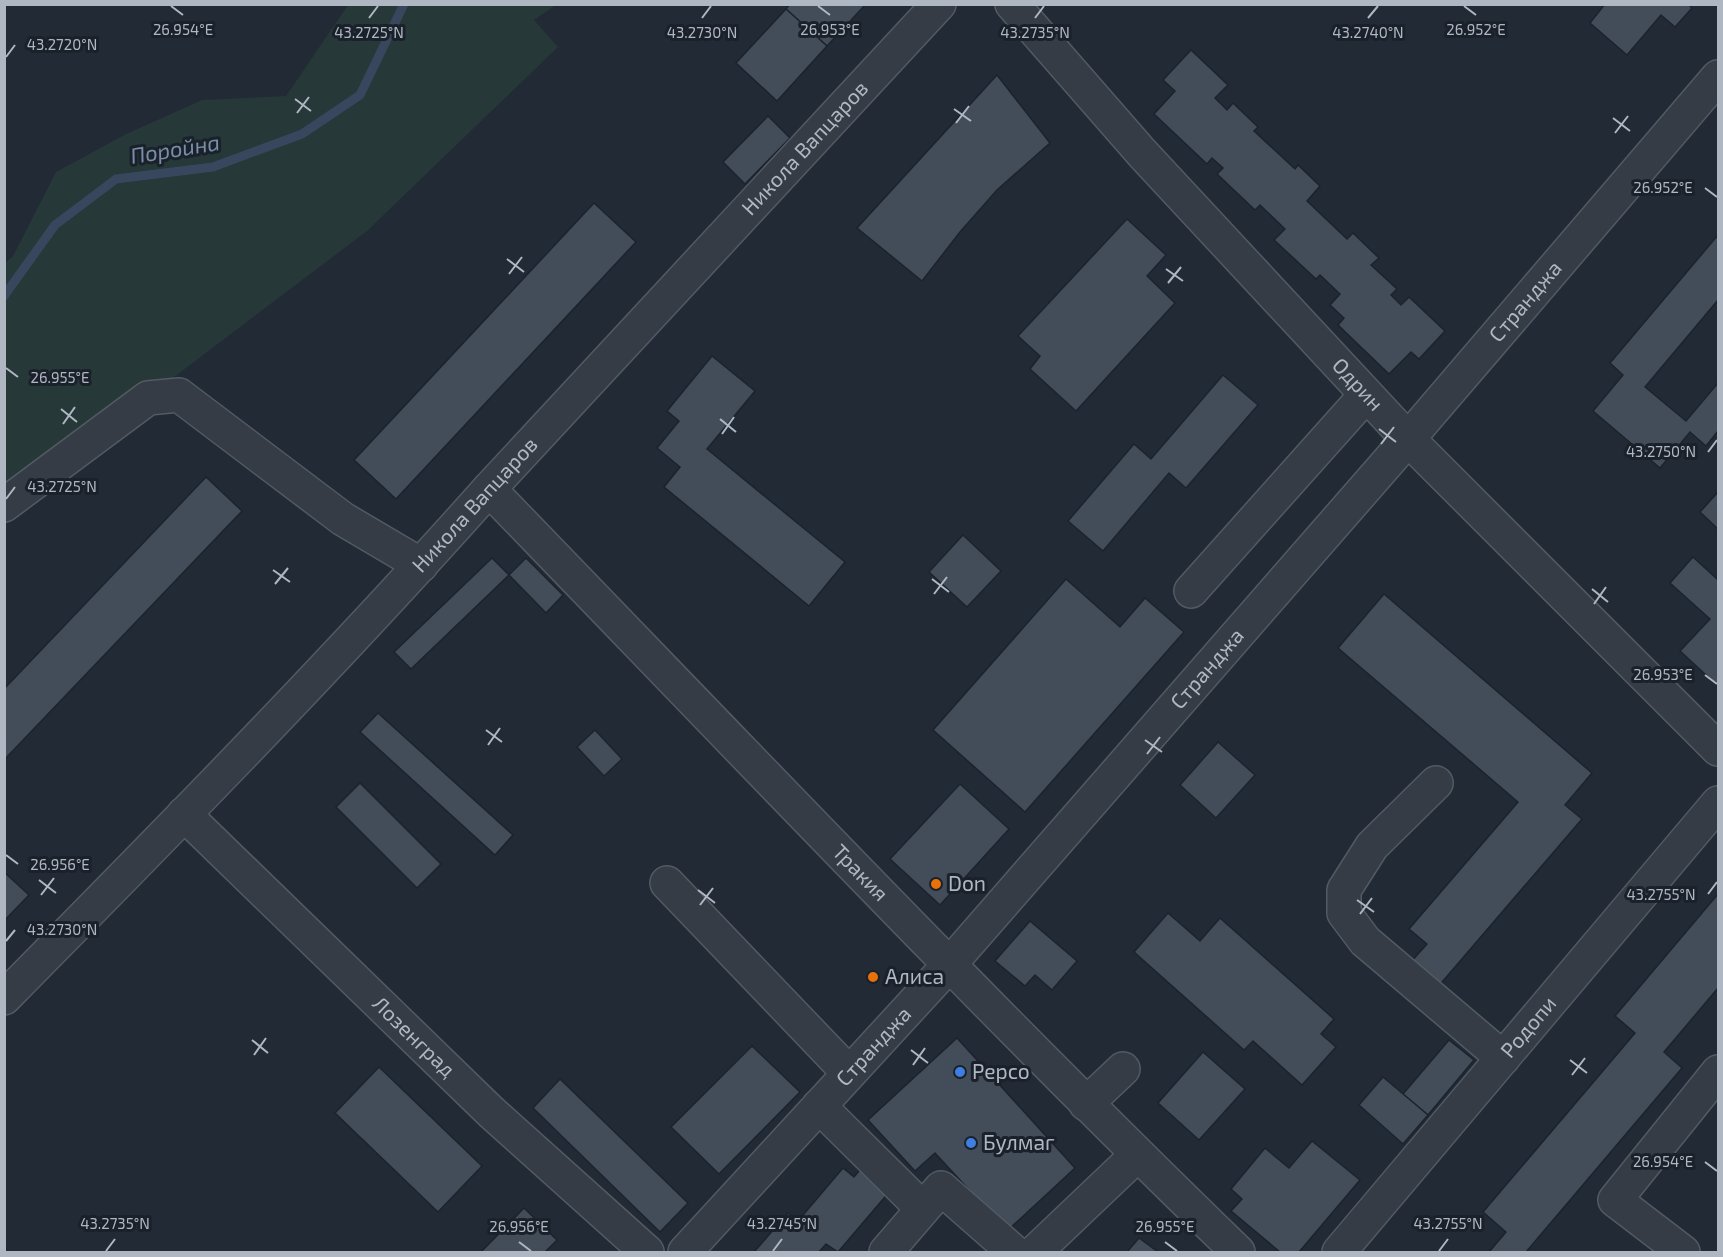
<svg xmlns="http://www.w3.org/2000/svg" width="1723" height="1257" viewBox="0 0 1723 1257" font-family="'Exo 2',sans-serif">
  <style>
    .green { fill: #263838 }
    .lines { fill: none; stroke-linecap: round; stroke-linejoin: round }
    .stream { stroke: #38475e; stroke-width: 9 }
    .building { fill: #434d5a; stroke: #1c232c; stroke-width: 1.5 }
    .minor-casing { stroke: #525a64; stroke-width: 36 }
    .minor { stroke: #353c46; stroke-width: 33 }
    .ticks { fill: none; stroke: #afb7c3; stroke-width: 2 }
    .food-dot { fill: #e8710a; stroke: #1a212a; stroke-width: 2 }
    .shop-dot { fill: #3f7fe0; stroke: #1a212a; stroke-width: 2 }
    .labels { text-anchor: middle; stroke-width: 6; stroke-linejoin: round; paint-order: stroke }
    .street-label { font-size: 21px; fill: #afb7c3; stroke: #1a212a }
    .poi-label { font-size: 21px; fill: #afb7c3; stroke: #1a212a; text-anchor: start }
    .water-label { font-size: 22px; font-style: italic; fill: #798ea9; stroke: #1a212a }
    .ticks-label { font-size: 15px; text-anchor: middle; fill: #afb7c3; stroke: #1a212a; stroke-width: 6; stroke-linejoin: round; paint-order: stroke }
  </style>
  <rect width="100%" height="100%" fill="#212a35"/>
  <polygon class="green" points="348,5 556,5 534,20 558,47 367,231 5,505 5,263 13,256 56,172 124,135 202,100 286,96"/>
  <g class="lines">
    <polyline class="stream" points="4,296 55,225 116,179 213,167 302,134 360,95 404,4"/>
  </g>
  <g class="building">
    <polygon points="790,4 866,4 827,46 786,9"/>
    <polygon points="1605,4 1688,4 1692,8 1675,27 1661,15 1627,55 1590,23"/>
    <polygon points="786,9 827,46 777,101 736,63"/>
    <polygon points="1191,50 1228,85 1215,98 1227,110 1233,103 1258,127 1254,131 1295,169 1298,165 1320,186 1307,201 1347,239 1353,233 1379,258 1371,265 1397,289 1391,295 1401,305 1409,297 1445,331 1419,359 1411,352 1389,374 1338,325 1344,318 1330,305 1340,294 1320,275 1316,279 1274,240 1285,229 1260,205 1255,210 1217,174 1223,168 1212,158 1207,164 1154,114 1175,91 1163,80"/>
    <polygon points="997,75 1050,143 997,190 960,232 922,281 857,228"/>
    <polygon points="768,116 790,138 745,184 723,162"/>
    <polygon points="594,203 636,242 396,499 354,460"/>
    <polygon points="1127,219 1166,255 1147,276 1175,303 1076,411 1030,369 1040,356 1018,336"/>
    <polygon points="1718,235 1718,300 1645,387 1686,421 1718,383 1718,431 1706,446 1690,432 1660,468 1593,411 1623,375 1610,363"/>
    <polygon points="712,356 755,391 707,449 845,562 809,606 664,487 680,467 657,448 679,421 667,411"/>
    <polygon points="1223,375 1258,405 1186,488 1169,473 1103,551 1068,521 1134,444 1151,459"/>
    <polygon points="206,477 242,511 4,760 4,689"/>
    <polygon points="1718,492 1718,529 1700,512"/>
    <polygon points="963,535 1001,571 967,607 929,572"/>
    <polygon points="1693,557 1718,580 1718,686 1680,651 1710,619 1670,583"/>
    <polygon points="492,558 509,575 411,669 394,652"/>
    <polygon points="526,558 563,595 546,613 509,575"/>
    <polygon points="1066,579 1120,627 1145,598 1184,632 1025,812 933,730"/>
    <polygon points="1384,594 1592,773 1565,805 1582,819 1437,988 1409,964 1427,944 1409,929 1518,802 1338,648"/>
    <polygon points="378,713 513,835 495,855 360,732"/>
    <polygon points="595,730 622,759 604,776 577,747"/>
    <polygon points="1218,742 1255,775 1216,818 1180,785"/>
    <polygon points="360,783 441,864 417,888 336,807"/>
    <polygon points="960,784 1009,829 940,905 890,859"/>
    <polygon points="4,872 29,895 4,921"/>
    <polygon points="1718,894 1718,988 1664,1052 1682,1068 1526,1252 1489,1252 1506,1232 1483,1212 1635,1033 1615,1016"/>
    <polygon points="1168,913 1200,941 1220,918 1334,1019 1321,1034 1336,1047 1302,1085 1253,1041 1244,1050 1134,952"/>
    <polygon points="1030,921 1077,961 1052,990 1035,975 1025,986 995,961"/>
    <polygon points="957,1038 1075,1168 1007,1231 935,1153 915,1171 868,1120"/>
    <polygon points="1449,1040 1474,1060 1428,1115 1403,1094"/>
    <polygon points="752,1046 800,1092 719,1174 671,1127"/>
    <polygon points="1203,1052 1245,1089 1199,1140 1158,1103"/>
    <polygon points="379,1067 482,1166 438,1212 335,1113"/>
    <polygon points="1383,1077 1428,1115 1403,1144 1359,1105"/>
    <polygon points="560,1079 688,1203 660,1232 533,1108"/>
    <polygon points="1312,1141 1360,1180 1299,1252 1280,1252 1231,1211 1242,1199 1231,1189 1265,1148 1289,1168"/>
    <polygon points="868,1160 896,1184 838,1252 826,1244 819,1252 754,1252 788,1213 798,1221 843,1168 854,1177"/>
    <polygon points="524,1208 557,1240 545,1252 481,1252"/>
    <polygon points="1139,1238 1158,1252 1127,1252"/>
  </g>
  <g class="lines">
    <g class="minor-casing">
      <g id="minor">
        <path id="s1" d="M 1012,4 L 1142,153 L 1408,439 L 1718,749"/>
        <path id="s2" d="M 489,489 C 737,745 982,1004 1238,1252"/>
        <polyline points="4,505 148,398 179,395 343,519 421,565"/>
        <polyline points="1191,591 1366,395"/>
        <polyline points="1436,783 1372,846 1344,890 1344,913 1365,941 1503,1058"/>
        <path id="s3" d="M 184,814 L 491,1112 L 647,1252"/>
        <polyline points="667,883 849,1073"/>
        <path id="s4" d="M 4,998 C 169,831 333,664 489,489 L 939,4"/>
        <polyline points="1086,1104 1123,1069"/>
        <polyline points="819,1106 922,1208"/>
        <path id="s5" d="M 685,1252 L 949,965 L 1408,439 L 1718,77"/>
        <polyline points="886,1252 941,1188 1014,1252"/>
        <polyline points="1035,1252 1137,1155"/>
        <path id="s6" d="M 1339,1252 L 1718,803"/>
        <polyline points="1683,1252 1615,1200 1718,1072"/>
      </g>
    </g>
    <use href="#minor" class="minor"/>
  </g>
  <path class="ticks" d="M 171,6 L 183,15M 818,6 L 830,15M 1464,6 L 1476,15M 369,18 L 378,6M 702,18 L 711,6M 1035,18 L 1044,6M 1368,18 L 1378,6M 6,57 L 15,45M 295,99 L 311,111M 954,109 L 971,121M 297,113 L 309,97M 1613,118 L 1630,131M 956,123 L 969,106M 1615,133 L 1628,116M 1705,188 L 1717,197M 507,259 L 524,272M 1166,269 L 1183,281M 509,274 L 522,257M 1168,283 L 1181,267M 6,368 L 18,377M 61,409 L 77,422M 720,419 L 736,432M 63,424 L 75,407M 1379,429 L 1396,442M 722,434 L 734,417M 1381,444 L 1394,427M 1708,452 L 1717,440M 6,499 L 15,487M 273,570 L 290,582M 932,579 L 949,592M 275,584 L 288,568M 1592,589 L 1608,602M 934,594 L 947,577M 1594,604 L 1606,587M 1705,675 L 1717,684M 486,730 L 502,742M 1145,740 L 1162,752M 488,745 L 500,728M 1147,754 L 1160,737M 6,855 L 18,864M 39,880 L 56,893M 698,890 L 715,903M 1708,894 L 1717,882M 41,895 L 54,878M 1357,900 L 1374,912M 700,905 L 713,888M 1360,914 L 1372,898M 6,941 L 15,930M 252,1040 L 268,1053M 911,1050 L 928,1063M 254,1055 L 266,1038M 1570,1060 L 1587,1073M 913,1065 L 925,1048M 1572,1075 L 1585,1058M 1705,1162 L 1717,1171M 519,1242 L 531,1251M 1165,1242 L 1177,1251M 106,1251 L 115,1239M 773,1251 L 782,1239M 1439,1251 L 1448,1239"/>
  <g class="food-dot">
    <circle cx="936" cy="884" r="6"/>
    <circle cx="873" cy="977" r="6"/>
  </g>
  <g class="shop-dot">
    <circle cx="960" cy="1072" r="6"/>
    <circle cx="971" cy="1143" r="6"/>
  </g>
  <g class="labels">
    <g class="street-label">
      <text dy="7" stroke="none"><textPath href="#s4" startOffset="1168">Никола Вапцаров</textPath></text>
      <text dy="7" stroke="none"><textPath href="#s5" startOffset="1269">Странджа</textPath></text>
      <text dy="7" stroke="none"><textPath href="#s1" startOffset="514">Одрин</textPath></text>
      <text dy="7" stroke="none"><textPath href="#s4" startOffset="682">Никола Вапцаров</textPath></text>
      <text dy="7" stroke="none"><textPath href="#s5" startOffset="783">Странджа</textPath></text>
      <text dy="7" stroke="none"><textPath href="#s2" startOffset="534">Тракия</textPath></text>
      <text dy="7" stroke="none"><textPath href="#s6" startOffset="294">Родопи</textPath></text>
      <text dy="7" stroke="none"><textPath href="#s3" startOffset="320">Лозенград</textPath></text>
      <text dy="7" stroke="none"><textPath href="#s5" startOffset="279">Странджа</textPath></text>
    </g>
    <g class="poi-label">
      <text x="948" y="891">Don</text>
      <text x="885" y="984">Алиса</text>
      <text x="972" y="1079">Pepco</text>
      <text x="983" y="1150">Булмаг</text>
    </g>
    <g class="water-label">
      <text transform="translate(175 149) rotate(-9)" y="8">Поройна</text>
    </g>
  </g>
  <g class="ticks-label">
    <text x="830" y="35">26.953°E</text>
    <text x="1476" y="35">26.952°E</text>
    <text x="183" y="35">26.954°E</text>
    <text x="369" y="38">43.2725°N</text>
    <text x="702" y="38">43.2730°N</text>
    <text x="1035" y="38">43.2735°N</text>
    <text x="1368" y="38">43.2740°N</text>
    <text x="62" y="50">43.2720°N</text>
    <text x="1663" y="193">26.952°E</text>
    <text x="60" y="383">26.955°E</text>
    <text x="1661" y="457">43.2750°N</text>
    <text x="62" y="492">43.2725°N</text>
    <text x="1663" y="680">26.953°E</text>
    <text x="60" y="870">26.956°E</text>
    <text x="1661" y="900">43.2755°N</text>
    <text x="62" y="935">43.2730°N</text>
    <text x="1663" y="1167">26.954°E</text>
    <text x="115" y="1229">43.2735°N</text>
    <text x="782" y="1229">43.2745°N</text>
    <text x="1448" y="1229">43.2755°N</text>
    <text x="519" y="1232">26.956°E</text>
    <text x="1165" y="1232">26.955°E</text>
  </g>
  <rect width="1723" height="1257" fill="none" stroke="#afb7c3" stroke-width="12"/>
</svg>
